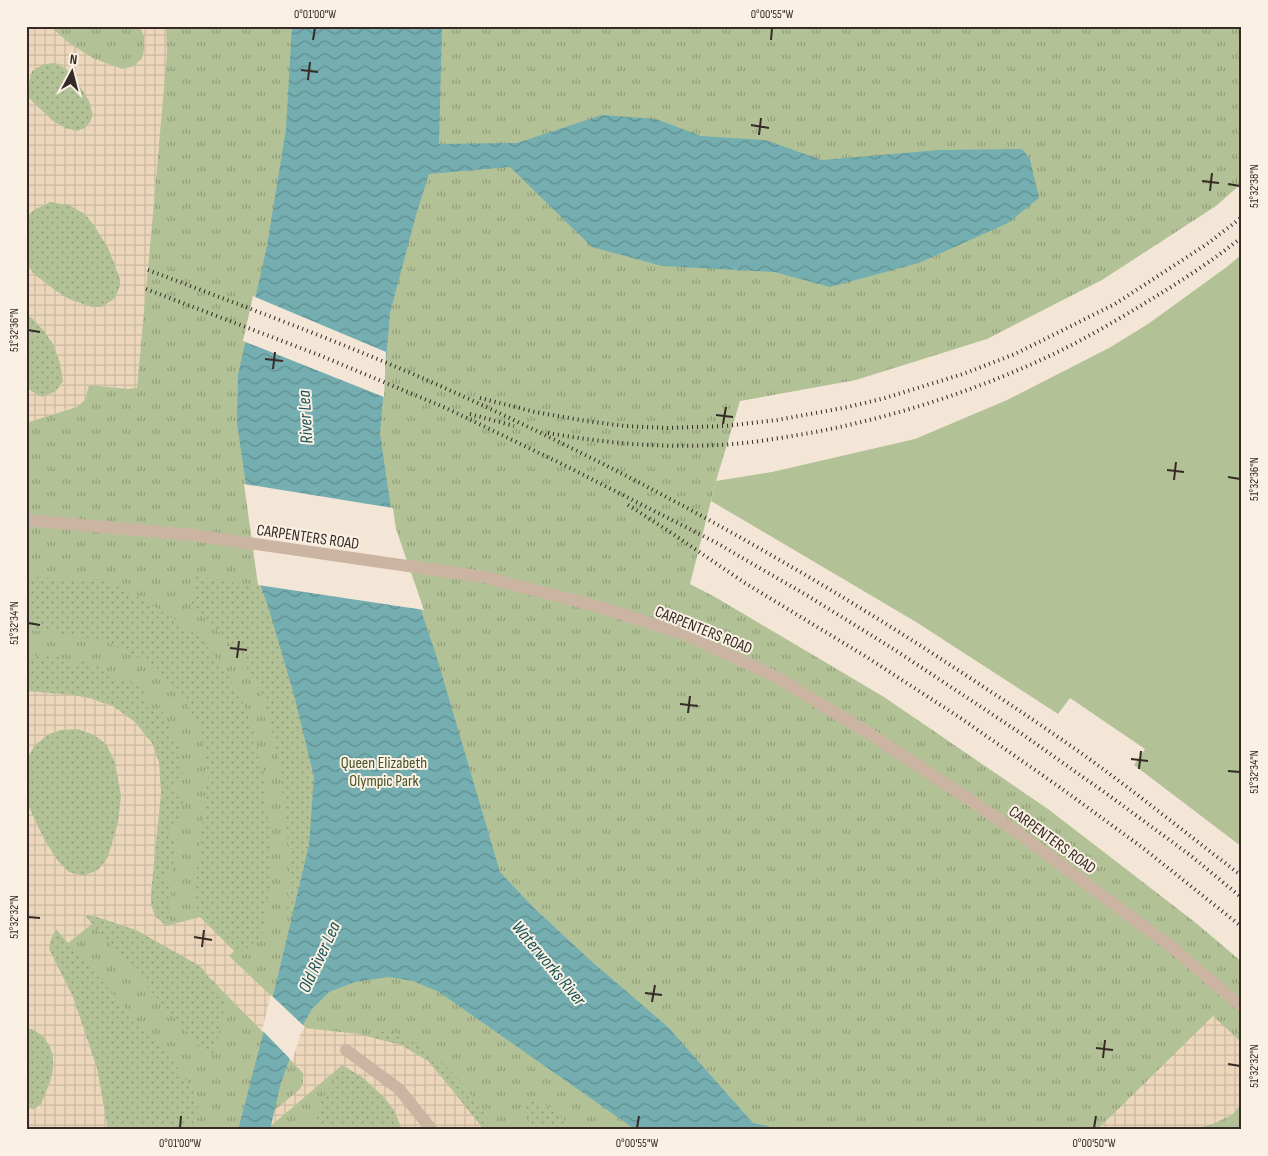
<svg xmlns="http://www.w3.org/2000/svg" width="1268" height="1156" viewBox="0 0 1268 1156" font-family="'Sofia Sans Condensed',sans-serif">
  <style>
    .grass { fill: #b3c296 }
    .park { fill: url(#park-tufts) }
    .garden { fill: url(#garden-dots) }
    .plaza { fill: url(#plaza-grid); fill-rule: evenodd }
    .water { fill: url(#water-waves) }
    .pier { fill: #f3e6d7 }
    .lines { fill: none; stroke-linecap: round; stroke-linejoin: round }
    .pedestrian { stroke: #cbb5a2; stroke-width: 12 }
    .minor { stroke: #cbb5a2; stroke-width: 12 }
    .rail { stroke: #352a25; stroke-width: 4; stroke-dasharray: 1 4; stroke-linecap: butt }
    .ticks { fill: none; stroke: #352a25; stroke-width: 2 }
    .labels { text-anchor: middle; stroke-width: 4; stroke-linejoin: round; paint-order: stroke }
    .street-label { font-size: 16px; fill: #352a25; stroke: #faf0e3 }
    .park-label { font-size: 16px; fill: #445527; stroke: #faf0e3 }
    .water-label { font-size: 18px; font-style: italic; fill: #185459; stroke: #faf0e3 }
    .neatline { fill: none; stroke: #352a25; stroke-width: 2 }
    .ticks-label { font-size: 12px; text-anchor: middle; fill: #352a25 }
  </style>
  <defs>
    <pattern id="park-tufts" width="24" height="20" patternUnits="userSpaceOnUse" patternTransform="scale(1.25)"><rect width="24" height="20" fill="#b3c296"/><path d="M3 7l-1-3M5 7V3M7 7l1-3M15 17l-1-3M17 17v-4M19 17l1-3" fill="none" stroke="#929e7a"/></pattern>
    <pattern id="garden-dots" width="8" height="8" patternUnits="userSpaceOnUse" patternTransform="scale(1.25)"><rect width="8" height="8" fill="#b3c296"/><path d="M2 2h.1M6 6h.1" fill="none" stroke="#929e7a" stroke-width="1.8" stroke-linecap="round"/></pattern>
    <pattern id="plaza-grid" width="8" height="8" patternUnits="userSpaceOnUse" patternTransform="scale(1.25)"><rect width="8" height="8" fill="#ecd7bc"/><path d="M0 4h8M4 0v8" fill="none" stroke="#cbb9a1"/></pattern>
    <pattern id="water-waves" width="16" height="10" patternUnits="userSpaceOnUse" patternTransform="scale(1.25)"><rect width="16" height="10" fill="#74aeb1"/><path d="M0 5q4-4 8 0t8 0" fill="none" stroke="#608e90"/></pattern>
  </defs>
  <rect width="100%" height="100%" fill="#f3e6d7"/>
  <polygon class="grass" points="1242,254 1242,847 1134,765 1145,749 1070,698 1058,714 916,622 711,501 716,481 772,472 915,439 1007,400 1109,348 1148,324 1228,266"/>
  <polygon class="park" points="26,26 1242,26 1242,183 1216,206 1102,280 987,339 856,380 740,401 716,481 690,584 715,597 884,697 1048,809 1196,923 1242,962 1242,1130 26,1130"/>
  <g class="garden">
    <path d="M 56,63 C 63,67 69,71 74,77 C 84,88 105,125 79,131 C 64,134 46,116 37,106 C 35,104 31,101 29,98 C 26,90 29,79 32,71 L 44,64 Z"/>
    <path d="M 49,202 C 64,204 72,205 85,214 C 97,224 119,265 120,281 C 121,286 118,294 115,298 C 112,301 105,306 102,307 C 86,312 30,279 26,263 C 25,260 26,255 26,252 C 26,240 26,229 26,217 L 34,210 Z"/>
    <path d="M 26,314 C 42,326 55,343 60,362 C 62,368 62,375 63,382 L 56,391 L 42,397 L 26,388 Z"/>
    <polygon points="196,576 261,587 268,606 294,695 314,777 309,845 293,914 287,912 289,884 289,850 284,812 280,766 271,724 259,689 239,654 212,624 191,606"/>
    <polygon points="26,577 105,580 124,589 179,622 200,638 222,665 240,696 253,729 263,768 268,813 270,848 270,880 266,919 262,934 253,945 240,953 234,951 200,917 194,900 208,776 202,733 185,699 156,667 111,644 71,634 26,630"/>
    <path d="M 26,653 L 30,655 L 60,657 L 65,665 L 72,666 L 79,660 L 105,668 L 106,674 L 116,681 L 122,675 L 146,692 L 145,705 L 151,710 L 159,706 L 172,728 L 170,740 L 180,745 L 183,780 L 178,778 L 172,790 L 184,796 L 180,823 L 170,829 L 170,839 L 177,840 C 176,852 179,872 166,876 L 163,885 L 172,888 L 169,922 L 166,926 L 155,916 L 151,905 L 152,880 L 113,706 L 89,698 L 73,695 L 26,691 Z"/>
    <path d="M 78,729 C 88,733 97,735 105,743 C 114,753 121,784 121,797 C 121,813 116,828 112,843 C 111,847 110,853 108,857 C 101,871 85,880 70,872 C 53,864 35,822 28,805 L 26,799 L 26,760 L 36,745 L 49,734 L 61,730 Z"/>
    <polygon points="84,915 94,916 136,930 200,966 226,1002 215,1051 209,1057"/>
    <polygon points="56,929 176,1065 190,1086 199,1103 191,1130 108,1130 97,1068 57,966 49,949 51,939"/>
    <path d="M 26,1029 C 32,1029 36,1031 40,1035 C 60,1049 53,1075 45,1093 C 44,1097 43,1102 41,1104 C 39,1106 36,1108 34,1109 L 26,1108 Z"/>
    <path d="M 382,1030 C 391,1029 403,1036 411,1041 C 418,1046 426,1050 433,1055 C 458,1075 479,1102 494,1130 L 484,1130 L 449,1086 L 428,1061 L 401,1045 L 373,1038 L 378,1032 Z"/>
    <path d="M 342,1065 C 361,1077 383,1090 395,1112 C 398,1117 400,1124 402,1130 L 315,1130 L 322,1099 Z"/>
    <path d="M 529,1098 L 553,1108 L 572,1130 L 535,1130 C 528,1120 521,1111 525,1099 Z"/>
  </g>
  <g class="plaza">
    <path d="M 26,26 L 50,26 L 69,43 L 93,58 L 122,69 L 134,66 L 142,58 L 144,50 L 144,37 L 140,26 L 166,26 L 167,53 L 152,225 L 137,388 L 128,389 L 89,385 L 85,400 L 77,407 L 26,423 L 26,388 L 42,397 L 56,391 L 63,381 L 60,363 L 53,344 L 44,331 L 33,319 L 26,314 L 26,264 L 34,274 L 56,291 L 69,299 L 92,307 L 102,307 L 115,298 L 120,286 L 120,279 L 109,250 L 97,230 L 86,215 L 69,205 L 50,202 L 34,210 L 26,217 ZM 56,63 L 65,68 L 74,77 L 89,101 L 93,115 L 90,122 L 85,128 L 77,131 L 65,128 L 53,121 L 29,98 L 28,86 L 32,71 L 44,64 Z"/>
    <polygon points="26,691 73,695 89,698 113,706 135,722 152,743 159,762 161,793 151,893 151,905 155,916 166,926 200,917 234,951 229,956 305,1028 358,1034 401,1045 428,1061 449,1086 484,1130 402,1130 394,1110 383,1096 362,1077 342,1065 266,1130 251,1130 300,1089 303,1083 303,1073 299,1069 208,976 200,966 136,930 94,916 85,915 92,924 68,943 56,929 51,939 49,949 73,997 97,1068 108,1130 26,1130 26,1108 34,1109 41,1104 50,1082 53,1069 53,1056 50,1047 43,1036 32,1029 26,1029 26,799 28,805 44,839 58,861 69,872 83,876 98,870 108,857 118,823 121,796 115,762 106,744 94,735 78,729 61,730 49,734 35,745 26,760"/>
    <polygon points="1213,1016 1242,1043 1242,1103 1232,1115 1215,1123 1192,1130 1097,1130"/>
  </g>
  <polygon class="water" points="292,26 442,26 439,144 517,143 602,115 656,119 701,136 765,140 822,160 939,150 1022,149 1030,159 1039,198 1008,223 919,263 830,287 774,272 662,266 592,247 510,167 429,174 416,215 390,313 380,434 394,529 437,658 500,872 532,906 590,960 668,1027 753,1123 768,1126 772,1130 636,1130 439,992 413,981 389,977 355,982 329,992 312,1009 299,1032 280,1086 270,1130 238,1130 275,988 309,845 314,777 294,695 268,606 261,587 237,423 238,375 267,246 286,129"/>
  <g class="pier">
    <polygon points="253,296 386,352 384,397 243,341"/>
    <polygon points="244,484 393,508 396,529 424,610 258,585"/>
    <polygon points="271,995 305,1027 301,1033 292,1061 262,1030"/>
  </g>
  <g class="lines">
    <polyline class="pedestrian" points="346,1050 399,1089 432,1130"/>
    <polyline class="minor" points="26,520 193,535 484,577 596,606 684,634 774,676 867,732 982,808 1018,833 1173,948 1242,1007"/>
    <g class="rail">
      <path d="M 148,270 C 248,308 349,345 447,389 C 626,470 797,564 961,672 C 1005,701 1049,730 1092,761 C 1143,798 1192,838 1242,876"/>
      <polyline points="146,289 319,355 446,408 562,464 715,542 808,596 895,650 1022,734 1107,794 1190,855 1242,898"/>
      <polyline points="480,398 535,412 586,421 625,426 666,428 725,426 777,420 848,407 885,398 963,374 1015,354 1115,304 1207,244 1242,217"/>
      <polyline points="470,414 514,426"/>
      <path d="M 548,433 C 604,443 660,448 717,445 C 748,444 779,438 810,433 C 890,418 969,393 1043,359 C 1082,341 1119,319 1155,297 C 1184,279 1215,259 1242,237"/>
      <polyline points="628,505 667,530 745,583 865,656 962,719 1058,786 1143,848 1242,927"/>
    </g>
  </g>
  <path class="ticks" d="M 313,40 L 315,28M 771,40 L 772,28M 301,70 L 318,72M 308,80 L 310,62M 751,125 L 769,128M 759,135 L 761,118M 1202,181 L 1219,183M 1228,184 L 1240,186M 1210,191 L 1212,173M 28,330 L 40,332M 265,359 L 283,361M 273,369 L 275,352M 716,415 L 733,417M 723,424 L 726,407M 1167,470 L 1184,472M 1228,477 L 1240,479M 1174,480 L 1176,462M 28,623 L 40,625M 230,648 L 247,650M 237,658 L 239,641M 680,704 L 698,706M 688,713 L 690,696M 1131,759 L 1148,761M 1139,769 L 1141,751M 1228,771 L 1240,772M 28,917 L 40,918M 194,937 L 212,940M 202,947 L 204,930M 645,993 L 662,995M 652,1002 L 655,985M 1096,1048 L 1113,1050M 1103,1058 L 1105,1040M 1228,1064 L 1240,1066M 180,1128 L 181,1116M 637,1128 L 639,1116M 1094,1128 L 1096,1116"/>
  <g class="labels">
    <g class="street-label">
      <text transform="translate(308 536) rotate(8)" y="6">CARPENTERS ROAD</text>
      <text transform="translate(704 629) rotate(22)" y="6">CARPENTERS ROAD</text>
      <text transform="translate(1053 839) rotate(36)" y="6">CARPENTERS ROAD</text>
    </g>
    <g class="park-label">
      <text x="384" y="768">Queen Elizabeth<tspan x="384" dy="18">Olympic Park</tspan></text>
    </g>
    <g class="water-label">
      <text transform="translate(305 417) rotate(-93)" y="6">River Lea</text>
      <text transform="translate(319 957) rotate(-65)" y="6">Old River Lea</text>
      <text transform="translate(549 963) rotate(50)" y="6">Waterworks River</text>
    </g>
  </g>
  <rect width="1268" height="1156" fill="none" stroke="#faf0e3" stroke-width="55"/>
  <g transform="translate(72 72) rotate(7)" stroke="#faf0e3" stroke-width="4" paint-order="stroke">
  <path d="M0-4L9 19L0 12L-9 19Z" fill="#352a25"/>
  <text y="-8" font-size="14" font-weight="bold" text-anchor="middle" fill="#352a25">N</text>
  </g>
  <rect x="28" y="28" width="1212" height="1100" class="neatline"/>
  <g class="ticks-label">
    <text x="315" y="18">0°01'00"W</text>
    <text x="772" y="18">0°00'55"W</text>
    <text transform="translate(1254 186) rotate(-90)" y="4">51°32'38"N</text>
    <text transform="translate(14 330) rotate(-90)" y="4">51°32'36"N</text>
    <text transform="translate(1254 479) rotate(-90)" y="4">51°32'36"N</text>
    <text transform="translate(14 623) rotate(-90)" y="4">51°32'34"N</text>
    <text transform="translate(1254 772) rotate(-90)" y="4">51°32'34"N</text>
    <text transform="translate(14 917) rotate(-90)" y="4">51°32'32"N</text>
    <text transform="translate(1254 1066) rotate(-90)" y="4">51°32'32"N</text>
    <text x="180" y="1147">0°01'00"W</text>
    <text x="637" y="1147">0°00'55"W</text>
    <text x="1094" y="1147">0°00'50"W</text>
  </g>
</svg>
